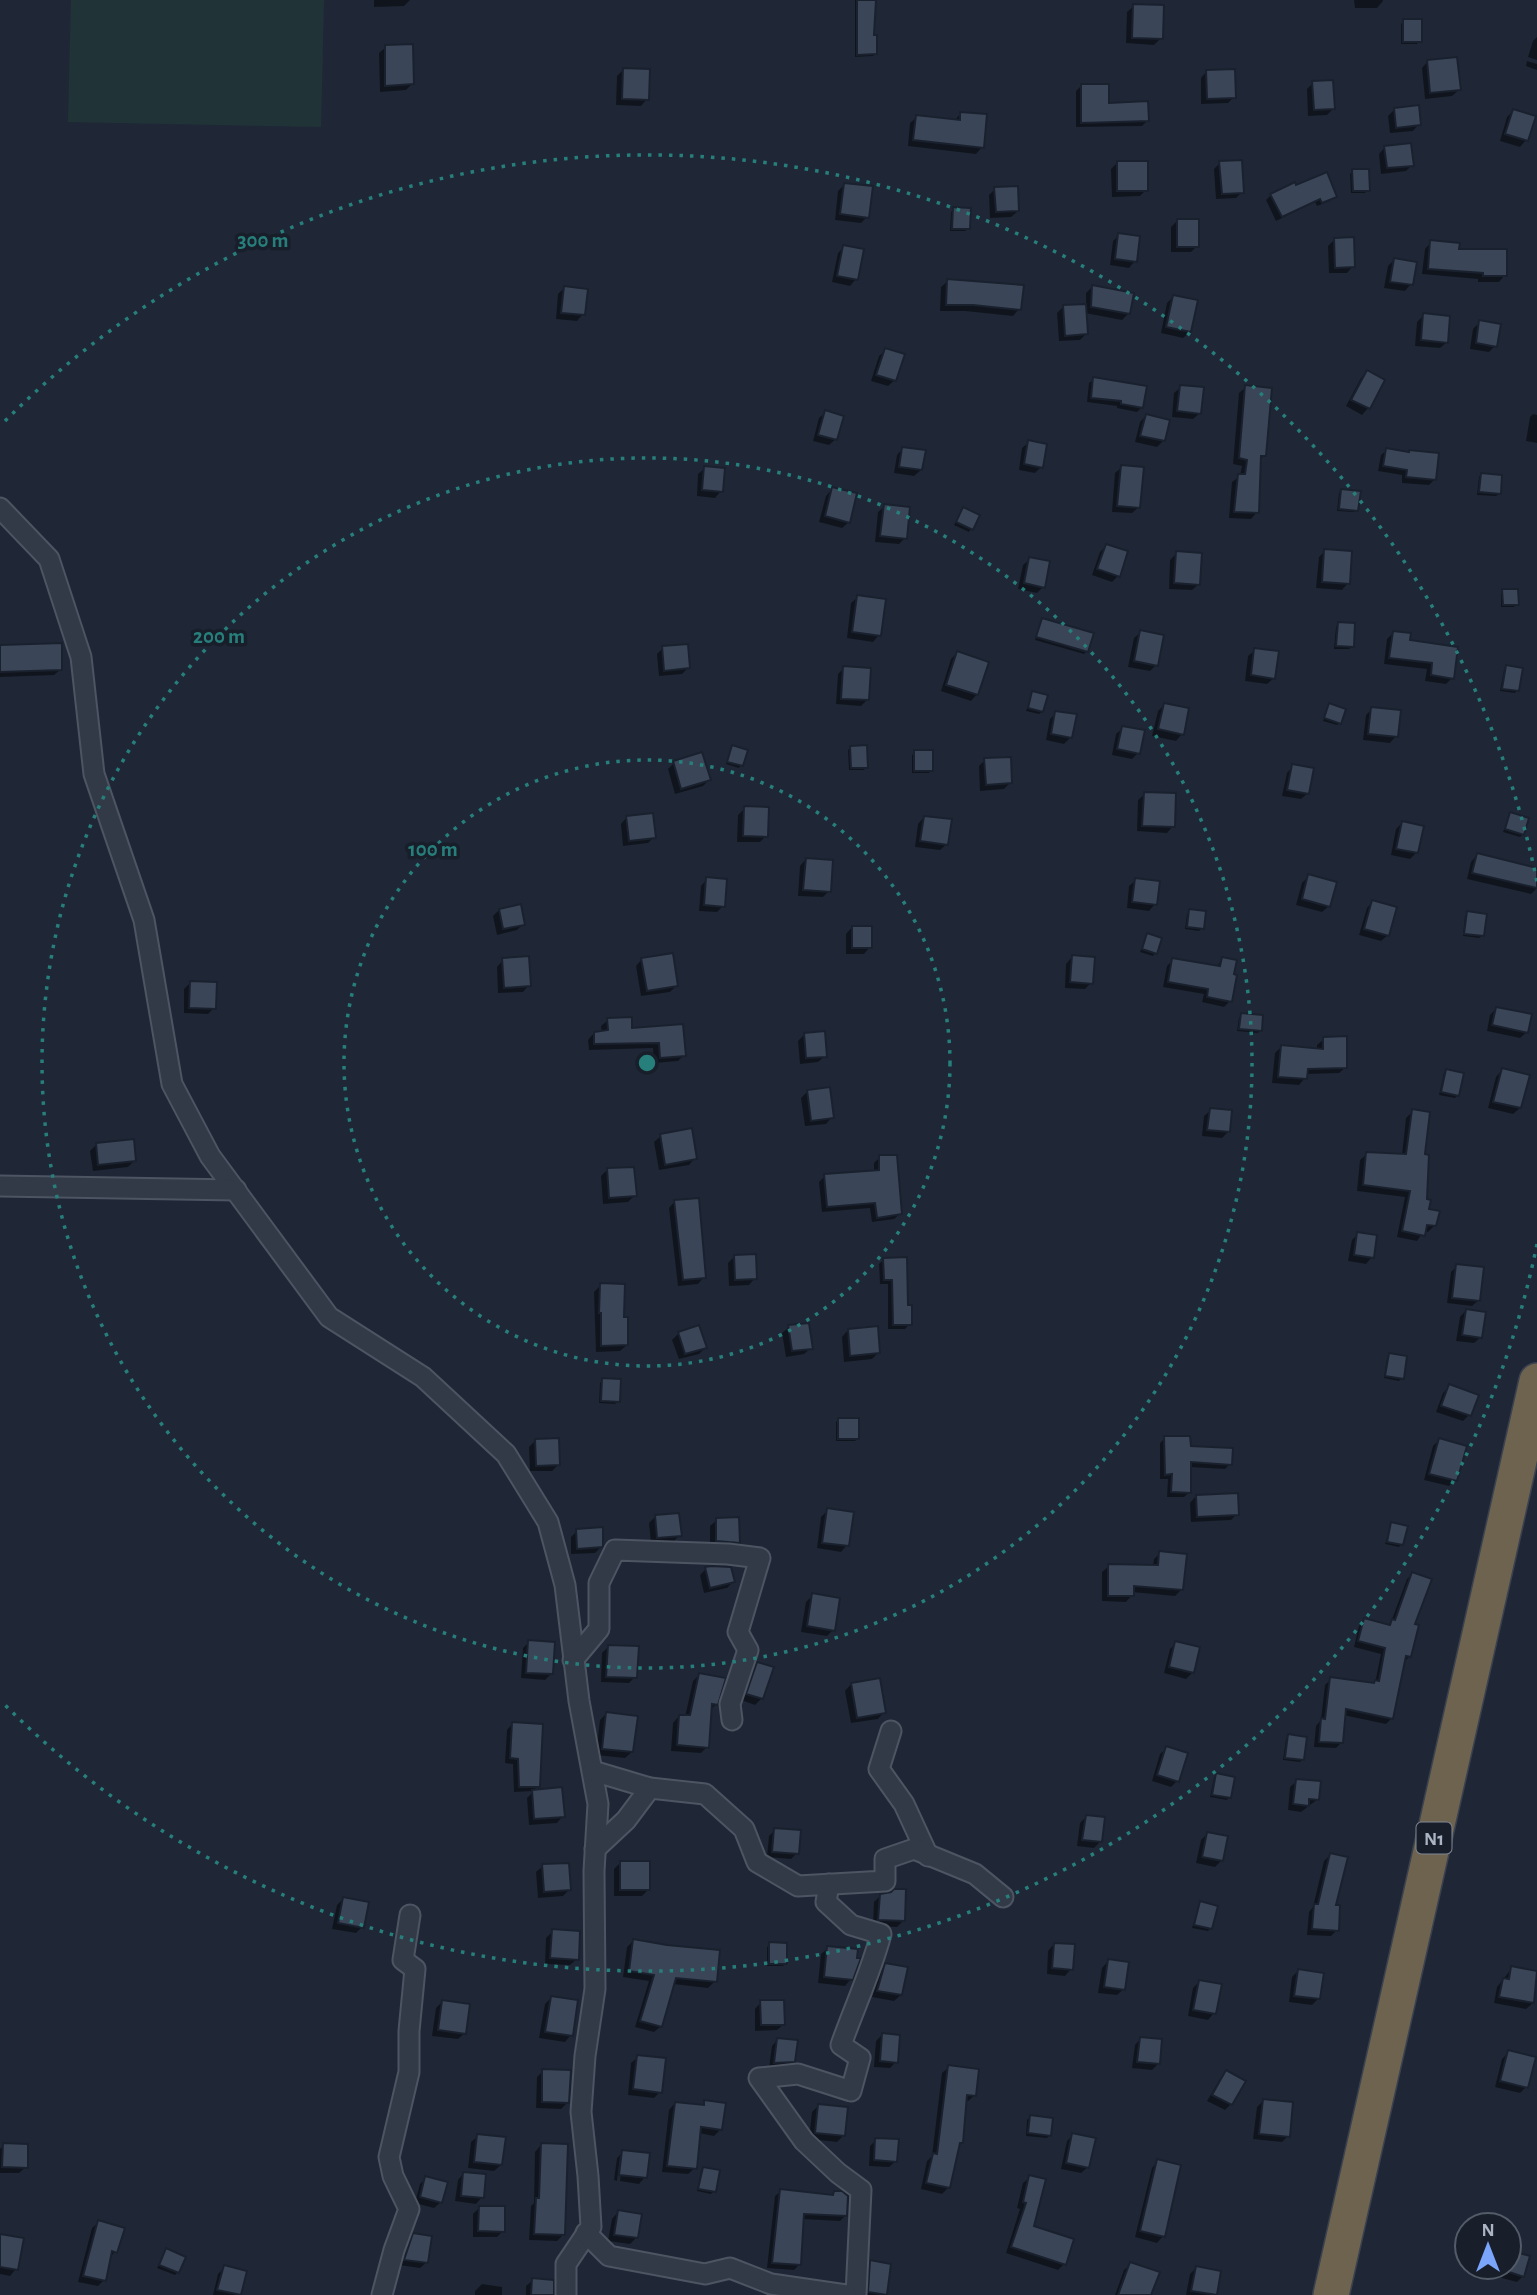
<svg xmlns="http://www.w3.org/2000/svg" width="1537" height="2295" viewBox="0 0 1537 2295" font-family="'Alegreya Sans',sans-serif">
  <style>
    .green { fill: #203438 }
    .shadow { fill: #0007 }
    .building { fill: #3a4557; stroke: #1a212e; stroke-width: 2 }
    .lines { fill: none; stroke-linecap: round; stroke-linejoin: round }
    .street-casing { stroke: #4d5462; stroke-width: 23 }
    .highway-casing { stroke: #3a414f; stroke-width: 38 }
    .street { stroke: #323a47; stroke-width: 19 }
    .highway { stroke: #6e634f; stroke-width: 35 }
    .ring { fill: none; stroke: #277f7b; stroke-width: 3.5; stroke-dasharray: 3.5 7 }
    .labels { text-anchor: middle; stroke-width: 7; stroke-linejoin: round; paint-order: stroke }
    .shield { fill: #181f2b; stroke: #808796; stroke-width: 2 }
    .shield-label { font-size: 19px; font-weight: bold; fill: #acb4c4 }
    .centre { fill: #277f7b; stroke: #181f2b; stroke-width: 3.5 }
    .ring-label { font-size: 21px; text-anchor: middle; font-weight: bold; fill: #277f7b; stroke: #181f2b; stroke-width: 7; stroke-linejoin: round; paint-order: stroke }
  </style>
  <rect width="100%" height="100%" fill="#1f2737"/>
  <polygon class="green" points="71,0 324,0 321,127 68,122"/>
  <g class="shadow">
    <polygon points="374,0 410,0 404,6 374,7"/>
    <polygon points="855,0 874,0 873,36 875,54 873,56 855,57"/>
    <polygon points="1354,0 1383,0 1383,1 1377,8 1355,8"/>
    <polygon points="1134,6 1161,38 1154,45 1126,43 1127,12"/>
    <polygon points="1404,21 1420,41 1417,44 1401,44 1401,24"/>
    <polygon points="1537,37 1537,60 1528,57 1533,41"/>
    <polygon points="386,47 413,83 406,90 380,92 379,53"/>
    <polygon points="1428,61 1459,90 1452,96 1425,99 1422,68"/>
    <polygon points="1527,61 1537,64 1537,70 1526,66"/>
    <polygon points="623,70 647,99 641,106 616,105 617,76"/>
    <polygon points="1207,71 1234,97 1228,103 1201,104 1201,78"/>
    <polygon points="1313,83 1333,109 1327,115 1308,116 1307,89"/>
    <polygon points="1081,86 1107,105 1148,120 1142,126 1076,127 1076,91"/>
    <polygon points="1395,109 1419,124 1413,131 1390,133 1388,116"/>
    <polygon points="1513,111 1526,140 1520,147 1500,141 1507,117"/>
    <polygon points="961,113 982,147 976,154 908,146 910,123 917,117 955,120"/>
    <polygon points="1385,147 1412,165 1406,171 1381,174 1379,154"/>
    <polygon points="1117,163 1146,190 1140,196 1112,197 1111,169"/>
    <polygon points="1220,163 1242,192 1236,198 1216,199 1214,169"/>
    <polygon points="1353,171 1368,190 1365,193 1351,193 1350,174"/>
    <polygon points="845,184 867,217 861,223 835,220 838,191"/>
    <polygon points="995,189 1018,211 1011,217 990,218 989,195"/>
    <polygon points="1271,195 1335,196 1330,201 1317,206 1315,202 1276,221 1266,200"/>
    <polygon points="954,209 968,229 965,231 950,231 951,212"/>
    <polygon points="1177,221 1197,246 1191,252 1171,252 1171,227"/>
    <polygon points="1119,235 1135,261 1129,268 1110,265 1113,241"/>
    <polygon points="1334,240 1353,266 1347,273 1329,273 1328,246"/>
    <polygon points="1431,242 1457,251 1505,275 1499,282 1478,282 1478,279 1422,274 1425,249"/>
    <polygon points="844,247 856,279 850,286 832,282 838,253"/>
    <polygon points="1394,260 1411,284 1405,291 1384,288 1388,266"/>
    <polygon points="948,281 1019,309 1013,316 965,311 940,311 941,287"/>
    <polygon points="1092,287 1128,314 1122,320 1085,313 1086,334 1080,340 1059,341 1057,313 1064,306 1086,305 1086,293"/>
    <polygon points="564,288 583,314 577,321 556,319 558,294"/>
    <polygon points="1173,297 1190,332 1183,338 1161,333 1167,303"/>
    <polygon points="1424,315 1447,342 1440,348 1415,346 1417,322"/>
    <polygon points="1480,322 1495,346 1489,352 1470,349 1473,329"/>
    <polygon points="886,350 895,380 888,386 871,381 879,356"/>
    <polygon points="1367,372 1383,381 1368,408 1362,415 1346,406 1361,378"/>
    <polygon points="1094,379 1142,407 1137,412 1117,408 1117,406 1087,402 1089,383"/>
    <polygon points="1181,387 1200,413 1193,419 1172,417 1174,393"/>
    <polygon points="1246,387 1265,455 1259,461 1257,512 1251,519 1229,518 1232,482 1240,476 1242,466 1233,464 1239,393"/>
    <polygon points="826,412 836,439 829,445 813,441 819,418"/>
    <polygon points="1533,414 1537,415 1537,443 1526,441 1530,417"/>
    <polygon points="1146,416 1164,440 1157,447 1135,442 1140,422"/>
    <polygon points="1029,442 1041,467 1035,473 1019,470 1022,448"/>
    <polygon points="903,448 921,470 914,476 894,473 897,455"/>
    <polygon points="1387,450 1434,480 1429,485 1402,483 1402,475 1378,471 1381,455"/>
    <polygon points="1122,467 1139,507 1132,513 1112,512 1115,473"/>
    <polygon points="705,468 721,491 715,498 697,496 698,474"/>
    <polygon points="1481,475 1499,494 1496,496 1477,495 1479,477"/>
    <polygon points="832,489 849,522 842,528 819,522 826,496"/>
    <polygon points="1342,491 1357,510 1354,512 1337,511 1339,493"/>
    <polygon points="885,506 905,538 899,544 875,542 878,512"/>
    <polygon points="963,509 971,529 969,532 954,525"/>
    <polygon points="1106,546 1118,576 1112,582 1092,575 1100,552"/>
    <polygon points="1325,551 1348,583 1342,590 1316,588 1319,557"/>
    <polygon points="1177,553 1199,584 1192,590 1169,589 1170,560"/>
    <polygon points="1030,559 1043,587 1037,593 1018,589 1023,565"/>
    <polygon points="1503,591 1517,604 1514,607 1501,607 1501,594"/>
    <polygon points="858,597 879,635 873,642 847,638 851,603"/>
    <polygon points="1042,620 1087,651 1084,654 1035,640"/>
    <polygon points="1339,624 1352,647 1349,649 1334,649 1336,627"/>
    <polygon points="1141,632 1156,665 1150,671 1128,667 1134,638"/>
    <polygon points="1393,633 1408,642 1452,678 1446,684 1425,681 1427,669 1384,664 1387,639"/>
    <polygon points="0,647 61,669 54,675 0,677"/>
    <polygon points="663,648 688,668 682,674 659,676 657,654"/>
    <polygon points="1255,650 1274,678 1267,684 1245,681 1248,656"/>
    <polygon points="957,653 977,694 971,701 941,691 951,659"/>
    <polygon points="1507,667 1517,690 1515,693 1500,691 1504,670"/>
    <polygon points="844,668 867,700 861,706 836,704 838,674"/>
    <polygon points="1033,693 1042,712 1039,714 1026,711"/>
    <polygon points="1164,705 1182,734 1176,741 1152,736 1158,711"/>
    <polygon points="1330,705 1340,723 1337,725 1323,721"/>
    <polygon points="1372,709 1396,736 1390,743 1363,740 1366,715"/>
    <polygon points="1056,713 1071,737 1064,744 1046,740 1050,719"/>
    <polygon points="1123,728 1138,753 1132,759 1112,755 1116,734"/>
    <polygon points="733,747 741,765 739,768 726,764"/>
    <polygon points="851,747 866,767 864,770 849,770 848,750"/>
    <polygon points="915,752 931,770 929,773 912,773 912,755"/>
    <polygon points="985,760 1011,782 1004,789 980,791 979,766"/>
    <polygon points="674,763 709,780 703,786 675,794 668,769"/>
    <polygon points="1293,766 1308,793 1301,799 1282,796 1287,773"/>
    <polygon points="1145,794 1173,826 1167,833 1137,831 1138,800"/>
    <polygon points="745,808 766,836 760,842 737,842 738,815"/>
    <polygon points="1510,814 1523,834 1520,837 1503,832"/>
    <polygon points="627,817 654,837 648,843 623,846 621,824"/>
    <polygon points="924,817 947,844 940,850 915,847 918,824"/>
    <polygon points="1402,823 1417,852 1410,859 1391,855 1396,829"/>
    <polygon points="1477,855 1537,870 1537,888 1531,894 1467,879 1471,862"/>
    <polygon points="806,859 829,891 823,897 798,896 800,866"/>
    <polygon points="1309,876 1329,906 1322,912 1296,905 1302,883"/>
    <polygon points="707,879 723,906 717,912 699,911 701,886"/>
    <polygon points="1136,880 1155,904 1149,911 1127,908 1129,886"/>
    <polygon points="1373,901 1388,935 1381,941 1359,935 1367,908"/>
    <polygon points="499,910 523,924 517,930 497,935 493,916"/>
    <polygon points="1190,911 1202,928 1199,931 1185,929 1187,914"/>
    <polygon points="1468,913 1482,936 1479,938 1463,936 1465,916"/>
    <polygon points="852,927 870,947 864,954 846,954 846,934"/>
    <polygon points="1147,935 1155,953 1153,956 1140,952"/>
    <polygon points="1072,957 1091,983 1085,989 1065,988 1066,964"/>
    <polygon points="642,959 676,986 670,992 641,996 636,966"/>
    <polygon points="1223,959 1230,1001 1224,1007 1202,1002 1204,994 1163,987 1167,966 1173,960 1216,967"/>
    <polygon points="503,960 529,985 523,992 498,993 497,967"/>
    <polygon points="191,982 214,1008 208,1014 184,1013 184,989"/>
    <polygon points="1496,1009 1527,1032 1520,1038 1487,1031 1490,1015"/>
    <polygon points="1241,1015 1260,1030 1258,1033 1237,1031 1239,1018"/>
    <polygon points="608,1020 631,1030 682,1026 684,1055 678,1061 654,1063 653,1048 589,1050 588,1040 594,1033 602,1033 601,1026"/>
    <polygon points="804,1035 825,1056 818,1062 800,1064 798,1041"/>
    <polygon points="1324,1039 1346,1067 1339,1073 1306,1074 1305,1078 1299,1085 1272,1083 1275,1053 1281,1047 1317,1050 1317,1045"/>
    <polygon points="1447,1070 1458,1095 1455,1098 1439,1095 1444,1073"/>
    <polygon points="1502,1070 1520,1108 1513,1114 1488,1108 1496,1077"/>
    <polygon points="807,1092 832,1117 826,1124 805,1126 801,1098"/>
    <polygon points="1211,1110 1228,1132 1222,1138 1202,1136 1204,1116"/>
    <polygon points="1413,1111 1423,1156 1427,1211 1435,1225 1428,1232 1424,1231 1417,1241 1397,1237 1405,1197 1357,1191 1360,1160 1367,1154 1402,1155 1406,1118"/>
    <polygon points="661,1136 695,1158 689,1165 659,1170 654,1142"/>
    <polygon points="97,1144 134,1161 128,1167 93,1171 90,1151"/>
    <polygon points="880,1157 900,1214 894,1219 872,1222 870,1208 822,1212 819,1182 825,1176 874,1172 874,1163"/>
    <polygon points="607,1170 635,1195 628,1202 603,1204 601,1176"/>
    <polygon points="675,1201 704,1277 698,1284 678,1286 669,1208"/>
    <polygon points="1358,1234 1372,1257 1366,1264 1348,1261 1352,1240"/>
    <polygon points="735,1256 755,1278 749,1285 729,1286 728,1263"/>
    <polygon points="884,1259 906,1307 910,1324 905,1329 888,1329 888,1284 880,1284 879,1264"/>
    <polygon points="1457,1266 1479,1300 1472,1306 1447,1303 1451,1272"/>
    <polygon points="601,1285 622,1319 627,1345 620,1351 596,1352 594,1292"/>
    <polygon points="1466,1310 1481,1337 1474,1343 1456,1341 1460,1317"/>
    <polygon points="789,1327 811,1348 804,1354 786,1357 782,1333"/>
    <polygon points="848,1330 879,1352 872,1359 844,1362 842,1337"/>
    <polygon points="679,1333 705,1348 699,1354 679,1359 672,1340"/>
    <polygon points="1390,1355 1402,1378 1399,1381 1384,1378 1387,1358"/>
    <polygon points="602,1380 618,1401 615,1404 599,1403 600,1383"/>
    <polygon points="1450,1386 1469,1415 1463,1421 1436,1412 1443,1393"/>
    <polygon points="839,1419 858,1439 855,1441 836,1441 836,1422"/>
    <polygon points="1165,1438 1189,1447 1230,1464 1225,1469 1189,1467 1190,1492 1184,1497 1167,1497 1168,1479 1160,1479 1160,1443"/>
    <polygon points="1439,1440 1455,1480 1449,1486 1424,1480 1433,1446"/>
    <polygon points="535,1441 558,1465 552,1471 530,1471 529,1447"/>
    <polygon points="1196,1496 1237,1514 1231,1520 1191,1522 1190,1503"/>
    <polygon points="828,1510 847,1545 841,1552 817,1548 821,1517"/>
    <polygon points="655,1517 680,1535 674,1541 651,1543 649,1523"/>
    <polygon points="717,1520 738,1542 732,1549 710,1547 710,1526"/>
    <polygon points="1392,1524 1402,1544 1399,1547 1385,1544"/>
    <polygon points="577,1531 601,1547 595,1553 571,1554 571,1537"/>
    <polygon points="1160,1553 1182,1589 1175,1596 1132,1592 1132,1595 1126,1602 1102,1601 1102,1572 1109,1566 1153,1566 1154,1559"/>
    <polygon points="706,1569 733,1582 727,1588 704,1593 700,1575"/>
    <polygon points="1412,1574 1413,1625 1410,1656 1403,1663 1392,1718 1386,1724 1343,1715 1341,1743 1336,1748 1314,1747 1316,1726 1321,1720 1325,1685 1331,1679 1375,1683 1381,1654 1354,1647 1359,1626 1365,1620 1387,1626 1391,1622 1407,1579"/>
    <polygon points="813,1595 833,1630 827,1636 801,1632 806,1602"/>
    <polygon points="529,1642 551,1674 545,1680 521,1678 523,1648"/>
    <polygon points="1176,1643 1192,1673 1186,1679 1164,1673 1170,1649"/>
    <polygon points="608,1647 635,1677 629,1683 601,1682 602,1653"/>
    <polygon points="758,1664 762,1698 755,1705 741,1700 751,1670"/>
    <polygon points="699,1675 716,1704 710,1711 707,1747 701,1753 671,1751 673,1723 679,1716 685,1717 693,1681"/>
    <polygon points="851,1684 884,1712 878,1719 851,1723 845,1691"/>
    <polygon points="606,1714 632,1752 625,1758 596,1755 600,1720"/>
    <polygon points="512,1724 538,1786 533,1791 514,1792 513,1764 505,1763 507,1730"/>
    <polygon points="1289,1736 1302,1760 1300,1762 1283,1760 1286,1739"/>
    <polygon points="1167,1748 1177,1781 1171,1787 1152,1781 1160,1754"/>
    <polygon points="1216,1775 1229,1797 1227,1800 1210,1797 1214,1778"/>
    <polygon points="1297,1781 1318,1799 1301,1812 1288,1810 1290,1787"/>
    <polygon points="533,1792 563,1816 557,1823 529,1825 527,1798"/>
    <polygon points="1086,1817 1100,1842 1094,1848 1077,1846 1080,1823"/>
    <polygon points="775,1830 797,1853 791,1859 767,1857 769,1836"/>
    <polygon points="1207,1834 1222,1860 1215,1867 1196,1863 1201,1840"/>
    <polygon points="1330,1855 1337,1930 1331,1936 1307,1935 1309,1912 1313,1907 1324,1861"/>
    <polygon points="621,1862 648,1890 642,1896 614,1896 614,1869"/>
    <polygon points="543,1866 570,1889 563,1896 538,1898 536,1872"/>
    <polygon points="881,1895 903,1921 897,1927 873,1926 874,1902"/>
    <polygon points="343,1899 362,1927 356,1933 332,1929 337,1905"/>
    <polygon points="1200,1903 1211,1928 1208,1931 1192,1928"/>
    <polygon points="553,1931 577,1959 570,1965 545,1964 546,1938"/>
    <polygon points="633,1941 715,1981 708,1988 673,1984 661,2026 654,2032 635,2027 649,1981 623,1977 627,1947"/>
    <polygon points="770,1944 785,1964 783,1966 767,1966 767,1947"/>
    <polygon points="1054,1944 1071,1969 1065,1976 1047,1974 1048,1951"/>
    <polygon points="828,1948 851,1979 845,1986 818,1983 821,1954"/>
    <polygon points="1108,1961 1124,1989 1117,1995 1098,1993 1102,1968"/>
    <polygon points="886,1965 901,1995 894,2001 872,1997 879,1971"/>
    <polygon points="1512,1968 1537,1972 1533,2003 1526,2009 1494,2003 1497,1987"/>
    <polygon points="1298,1971 1318,1999 1312,2005 1289,2002 1292,1977"/>
    <polygon points="1199,1982 1214,2013 1208,2020 1188,2016 1193,1988"/>
    <polygon points="551,1998 571,2035 565,2042 539,2038 545,2004"/>
    <polygon points="442,2002 465,2033 458,2039 432,2036 436,2008"/>
    <polygon points="761,2002 784,2024 777,2030 755,2031 755,2009"/>
    <polygon points="882,2035 896,2062 890,2068 874,2067 876,2041"/>
    <polygon points="1141,2038 1158,2064 1152,2070 1132,2068 1135,2045"/>
    <polygon points="778,2039 793,2061 787,2068 769,2068 772,2046"/>
    <polygon points="1509,2052 1526,2087 1520,2093 1495,2087 1502,2059"/>
    <polygon points="638,2057 660,2092 654,2098 628,2095 631,2063"/>
    <polygon points="949,2067 975,2095 968,2101 965,2101 961,2143 958,2146 949,2187 942,2194 921,2189 927,2161 932,2156 942,2073"/>
    <polygon points="543,2071 568,2102 561,2109 536,2108 537,2077"/>
    <polygon points="1226,2073 1231,2104 1225,2110 1207,2101 1220,2079"/>
    <polygon points="705,2101 721,2129 714,2136 699,2133 695,2168 688,2174 662,2172 669,2110 675,2103 700,2107"/>
    <polygon points="1263,2101 1288,2136 1282,2142 1253,2139 1257,2107"/>
    <polygon points="818,2106 844,2135 837,2142 809,2139 812,2112"/>
    <polygon points="1030,2117 1050,2135 1047,2138 1026,2136 1027,2120"/>
    <polygon points="1073,2135 1088,2167 1081,2173 1061,2169 1067,2141"/>
    <polygon points="478,2136 501,2165 494,2171 468,2168 471,2142"/>
    <polygon points="876,2140 896,2161 889,2167 869,2166 870,2146"/>
    <polygon points="4,2145 26,2167 19,2173 0,2173 0,2149"/>
    <polygon points="541,2145 563,2235 557,2241 529,2240 531,2206 534,2203 535,2152"/>
    <polygon points="623,2152 645,2177 639,2184 620,2181 623,2156 620,2156 617,2181 614,2180 617,2158"/>
    <polygon points="1158,2161 1163,2236 1157,2243 1135,2237 1152,2168"/>
    <polygon points="703,2169 714,2191 711,2194 697,2191 701,2171"/>
    <polygon points="464,2173 482,2197 476,2204 455,2201 458,2180"/>
    <polygon points="1030,2177 1032,2228 1064,2264 1058,2270 1006,2253 1020,2209 1017,2208 1023,2183"/>
    <polygon points="426,2178 441,2202 434,2208 415,2203 420,2184"/>
    <polygon points="781,2191 830,2197 834,2192 846,2215 840,2221 802,2219 800,2264 794,2270 767,2268 775,2196"/>
    <polygon points="479,2208 503,2231 497,2237 473,2237 473,2214"/>
    <polygon points="618,2212 636,2238 630,2244 608,2241 612,2219"/>
    <polygon points="99,2222 115,2252 109,2258 104,2280 98,2286 78,2282 92,2228"/>
    <polygon points="414,2235 427,2262 420,2268 399,2265 407,2242"/>
    <polygon points="0,2236 16,2269 10,2276 0,2274"/>
    <polygon points="166,2250 178,2272 175,2275 157,2268"/>
    <polygon points="1509,2252 1523,2276 1517,2282 1494,2276 1497,2267 1509,2267"/>
    <polygon points="871,2262 885,2294 885,2295 863,2295 864,2268"/>
    <polygon points="1131,2264 1149,2295 1115,2295 1124,2270"/>
    <polygon points="225,2267 245,2273 239,2295 213,2295 218,2274"/>
    <polygon points="1196,2268 1215,2295 1186,2295 1190,2274"/>
    <polygon points="533,2280 552,2295 526,2295 526,2286"/>
    <polygon points="482,2284 502,2287 502,2295 475,2295 475,2291"/>
  </g>
  <g class="building">
    <polygon points="857,0 876,0 874,35 877,35 877,54 857,55"/>
    <polygon points="1133,4 1164,5 1163,39 1132,38"/>
    <rect x="1403" y="19" width="19" height="23"/>
    <polygon points="413,44 414,84 385,86 385,45"/>
    <polygon points="1457,57 1461,90 1430,93 1427,60"/>
    <polygon points="623,68 650,69 649,100 622,99"/>
    <polygon points="1235,69 1236,98 1207,99 1206,70"/>
    <polygon points="1333,80 1335,109 1314,110 1312,81"/>
    <polygon points="1081,84 1109,84 1109,103 1148,101 1149,121 1081,123"/>
    <polygon points="1419,105 1421,125 1396,128 1394,108"/>
    <polygon points="1513,109 1536,116 1528,141 1505,134"/>
    <polygon points="960,112 987,114 984,148 913,140 916,115 960,120"/>
    <polygon points="1411,143 1414,166 1387,168 1384,146"/>
    <polygon points="1242,160 1244,193 1222,194 1219,161"/>
    <rect x="1117" y="161" width="31" height="30"/>
    <polygon points="1352,169 1369,169 1370,191 1353,191"/>
    <polygon points="1327,172 1337,197 1322,203 1320,199 1282,217 1270,194 1295,182 1296,185"/>
    <polygon points="844,183 873,186 869,218 840,214"/>
    <polygon points="1018,186 1019,211 996,212 994,187"/>
    <polygon points="953,207 971,208 970,229 952,229"/>
    <rect x="1177" y="219" width="22" height="28"/>
    <polygon points="1118,233 1140,236 1137,262 1115,259"/>
    <polygon points="1354,237 1355,267 1335,268 1334,238"/>
    <polygon points="1430,240 1460,243 1459,249 1507,249 1507,276 1483,276 1483,273 1428,269"/>
    <polygon points="843,245 864,249 858,280 837,276"/>
    <polygon points="1394,258 1417,262 1413,285 1390,282"/>
    <polygon points="947,279 1024,285 1021,310 973,305 946,305"/>
    <polygon points="1092,285 1134,293 1130,314 1091,307"/>
    <polygon points="564,286 588,289 585,315 561,313"/>
    <polygon points="1173,295 1198,300 1191,332 1166,327"/>
    <polygon points="1086,304 1088,334 1065,336 1063,305"/>
    <polygon points="1423,313 1450,316 1448,343 1421,340"/>
    <polygon points="1479,320 1501,324 1497,347 1476,343"/>
    <polygon points="885,348 905,354 896,381 876,375"/>
    <polygon points="1367,370 1385,380 1370,409 1351,400"/>
    <polygon points="1093,377 1147,386 1143,408 1121,404 1121,401 1091,398"/>
    <polygon points="1180,385 1204,387 1201,414 1177,411"/>
    <polygon points="1245,385 1272,388 1266,456 1261,456 1259,513 1234,512 1238,474 1245,474 1247,460 1239,458"/>
    <polygon points="825,410 844,416 837,440 818,435"/>
    <polygon points="1146,414 1170,420 1165,441 1140,436"/>
    <polygon points="1028,440 1047,444 1043,468 1024,464"/>
    <polygon points="902,447 926,450 922,470 899,467"/>
    <polygon points="1386,448 1409,452 1409,450 1439,453 1436,480 1406,477 1407,470 1383,466"/>
    <polygon points="1121,465 1144,467 1140,508 1117,506"/>
    <polygon points="704,466 725,468 723,492 702,490"/>
    <polygon points="1481,473 1502,475 1501,494 1479,492"/>
    <polygon points="832,487 857,493 850,523 825,516"/>
    <polygon points="1341,489 1361,491 1358,511 1339,509"/>
    <polygon points="884,504 910,507 907,539 880,536"/>
    <polygon points="963,507 980,515 973,530 956,522"/>
    <polygon points="1106,544 1128,551 1120,577 1097,569"/>
    <polygon points="1324,549 1352,551 1350,584 1322,582"/>
    <polygon points="1176,551 1202,553 1200,585 1174,583"/>
    <polygon points="1029,557 1050,561 1045,588 1024,583"/>
    <polygon points="1502,589 1518,589 1519,605 1503,605"/>
    <polygon points="857,595 886,599 881,636 852,632"/>
    <polygon points="1042,618 1094,633 1088,652 1036,637"/>
    <polygon points="1338,622 1355,623 1354,647 1336,646"/>
    <polygon points="1140,630 1164,635 1158,666 1134,661"/>
    <polygon points="1393,631 1411,633 1410,640 1458,647 1454,679 1431,675 1432,663 1389,658"/>
    <polygon points="62,643 62,670 0,672 0,645"/>
    <polygon points="688,644 690,668 664,671 662,646"/>
    <polygon points="1254,648 1279,651 1275,679 1251,675"/>
    <polygon points="957,651 989,662 978,695 946,685"/>
    <polygon points="1506,665 1523,668 1519,691 1502,689"/>
    <polygon points="843,666 871,668 869,700 841,699"/>
    <polygon points="1032,691 1048,695 1043,712 1028,708"/>
    <polygon points="1164,703 1189,708 1184,735 1158,729"/>
    <polygon points="1329,703 1346,709 1341,724 1324,718"/>
    <polygon points="1371,707 1401,710 1398,737 1368,734"/>
    <polygon points="1055,711 1077,714 1072,738 1051,734"/>
    <polygon points="1122,726 1145,730 1140,754 1117,749"/>
    <polygon points="732,745 748,750 743,766 727,762"/>
    <polygon points="867,745 868,768 851,768 850,746"/>
    <rect x="914" y="750" width="19" height="21"/>
    <polygon points="702,752 711,780 681,789 673,761"/>
    <polygon points="1011,757 1012,783 986,785 984,758"/>
    <polygon points="1292,764 1314,768 1309,794 1287,790"/>
    <polygon points="1144,792 1176,793 1175,827 1142,826"/>
    <polygon points="744,806 769,807 768,837 743,836"/>
    <polygon points="1510,812 1529,818 1524,835 1505,829"/>
    <polygon points="653,813 656,838 629,841 626,816"/>
    <polygon points="924,816 952,819 948,845 920,841"/>
    <polygon points="1402,821 1424,826 1418,853 1396,849"/>
    <polygon points="1477,853 1537,868 1537,888 1472,873"/>
    <polygon points="806,858 833,860 831,892 803,890"/>
    <polygon points="1308,874 1337,882 1330,907 1302,899"/>
    <polygon points="706,877 727,879 725,907 704,905"/>
    <polygon points="1135,878 1160,881 1157,905 1132,902"/>
    <polygon points="1372,900 1397,907 1389,936 1364,929"/>
    <polygon points="521,904 525,925 503,929 499,909"/>
    <polygon points="1189,909 1206,911 1204,929 1187,927"/>
    <polygon points="1467,911 1487,914 1484,936 1464,934"/>
    <rect x="852" y="926" width="20" height="22"/>
    <polygon points="1147,933 1162,938 1157,954 1142,949"/>
    <polygon points="673,953 678,986 647,991 641,958"/>
    <polygon points="1072,955 1095,957 1093,984 1070,982"/>
    <polygon points="529,956 531,986 504,988 502,958"/>
    <polygon points="1222,957 1237,960 1234,974 1237,975 1232,1002 1207,997 1208,989 1168,982 1172,958 1220,966"/>
    <polygon points="190,981 217,982 216,1009 189,1008"/>
    <polygon points="1496,1007 1532,1014 1528,1033 1492,1025"/>
    <polygon points="1241,1013 1263,1015 1262,1031 1239,1029"/>
    <polygon points="632,1017 632,1028 683,1024 686,1056 660,1058 659,1043 594,1044 594,1032 608,1030 607,1018"/>
    <polygon points="825,1031 827,1057 806,1058 804,1033"/>
    <polygon points="1347,1036 1347,1068 1308,1069 1307,1079 1278,1077 1281,1045 1323,1049 1323,1037"/>
    <polygon points="1502,1068 1530,1075 1521,1108 1493,1102"/>
    <polygon points="1446,1069 1464,1073 1459,1096 1441,1092"/>
    <polygon points="830,1087 834,1118 811,1121 807,1090"/>
    <polygon points="1210,1108 1232,1110 1230,1132 1207,1130"/>
    <polygon points="1412,1109 1430,1112 1425,1154 1429,1155 1427,1199 1431,1200 1429,1209 1440,1211 1436,1226 1427,1225 1425,1236 1402,1231 1410,1191 1363,1185 1366,1152 1406,1154"/>
    <polygon points="692,1128 697,1159 665,1165 660,1134"/>
    <polygon points="134,1139 136,1161 98,1165 96,1143"/>
    <polygon points="879,1155 897,1155 902,1214 877,1218 875,1203 827,1207 824,1174 879,1170"/>
    <polygon points="634,1167 637,1196 609,1198 607,1168"/>
    <polygon points="699,1198 706,1278 683,1280 674,1200"/>
    <polygon points="1357,1232 1377,1235 1374,1258 1354,1255"/>
    <polygon points="756,1254 757,1279 735,1280 734,1255"/>
    <polygon points="907,1257 908,1305 912,1305 912,1325 893,1325 892,1280 884,1280 883,1258"/>
    <polygon points="1456,1264 1484,1267 1480,1301 1452,1298"/>
    <polygon points="600,1283 625,1284 624,1317 628,1317 628,1345 601,1346 601,1313 599,1313"/>
    <polygon points="1466,1309 1486,1312 1482,1338 1462,1335"/>
    <polygon points="809,1323 813,1349 792,1351 788,1325"/>
    <polygon points="699,1325 707,1348 685,1354 678,1332"/>
    <polygon points="878,1326 880,1353 850,1356 848,1329"/>
    <polygon points="1389,1353 1407,1356 1404,1379 1385,1376"/>
    <polygon points="602,1378 621,1379 620,1402 601,1401"/>
    <polygon points="1449,1384 1479,1395 1471,1416 1441,1406"/>
    <rect x="838" y="1418" width="21" height="21"/>
    <polygon points="1164,1436 1190,1436 1191,1446 1233,1448 1232,1465 1191,1462 1191,1493 1171,1492 1172,1474 1165,1475"/>
    <polygon points="559,1438 560,1465 536,1466 535,1439"/>
    <polygon points="1439,1438 1467,1446 1457,1481 1429,1474"/>
    <polygon points="1238,1493 1239,1515 1197,1517 1196,1495"/>
    <polygon points="827,1508 854,1512 849,1546 822,1543"/>
    <polygon points="679,1513 682,1536 657,1538 655,1515"/>
    <polygon points="739,1517 740,1543 716,1541 716,1518"/>
    <polygon points="1391,1522 1408,1526 1403,1545 1387,1542"/>
    <polygon points="603,1527 603,1547 577,1549 576,1529"/>
    <polygon points="1159,1551 1187,1554 1183,1590 1134,1586 1134,1596 1108,1596 1108,1564 1158,1565"/>
    <polygon points="711,1566 731,1567 735,1582 710,1588 705,1567"/>
    <polygon points="1412,1572 1432,1579 1415,1624 1419,1625 1411,1657 1406,1656 1393,1719 1346,1709 1343,1743 1319,1742 1321,1718 1325,1719 1330,1677 1374,1683 1375,1680 1379,1681 1385,1648 1358,1641 1364,1618 1390,1625 1392,1619 1395,1620"/>
    <polygon points="812,1593 840,1598 835,1631 807,1626"/>
    <polygon points="528,1640 555,1642 553,1674 526,1673"/>
    <polygon points="1175,1641 1200,1647 1194,1673 1169,1667"/>
    <polygon points="608,1645 639,1646 637,1678 606,1677"/>
    <polygon points="757,1662 774,1667 763,1699 746,1694"/>
    <polygon points="699,1673 726,1678 718,1705 712,1704 709,1748 677,1745 679,1715 690,1715"/>
    <polygon points="880,1678 886,1713 857,1718 851,1683"/>
    <polygon points="606,1712 638,1716 633,1752 602,1749"/>
    <polygon points="512,1722 543,1724 540,1787 519,1787 518,1759 510,1758"/>
    <polygon points="1288,1734 1307,1737 1304,1760 1285,1758"/>
    <polygon points="1166,1746 1188,1753 1179,1782 1157,1775"/>
    <polygon points="1216,1773 1235,1777 1231,1798 1212,1795"/>
    <polygon points="1296,1779 1321,1781 1319,1800 1309,1799 1309,1806 1293,1804"/>
    <polygon points="562,1787 565,1817 534,1819 532,1790"/>
    <polygon points="1086,1815 1105,1817 1102,1842 1082,1840"/>
    <polygon points="774,1828 801,1830 799,1854 772,1852"/>
    <polygon points="1207,1832 1228,1836 1223,1861 1202,1857"/>
    <polygon points="1330,1853 1348,1857 1336,1905 1340,1905 1339,1931 1312,1929 1314,1904 1318,1904"/>
    <rect x="620" y="1861" width="30" height="29"/>
    <polygon points="569,1863 571,1890 544,1892 542,1864"/>
    <polygon points="894,1889 906,1889 905,1921 878,1920 880,1894 891,1892"/>
    <polygon points="343,1897 369,1902 364,1928 338,1923"/>
    <polygon points="1200,1901 1218,1906 1212,1929 1194,1925"/>
    <polygon points="552,1929 580,1931 579,1960 550,1958"/>
    <polygon points="633,1939 667,1945 720,1950 717,1982 676,1978 662,2027 640,2021 654,1975 629,1971"/>
    <polygon points="769,1942 787,1943 787,1964 769,1964"/>
    <polygon points="1054,1943 1075,1944 1073,1970 1052,1968"/>
    <polygon points="827,1946 858,1949 857,1958 861,1958 853,1980 824,1977"/>
    <polygon points="1108,1959 1129,1962 1125,1990 1104,1987"/>
    <polygon points="885,1963 908,1967 902,1995 877,1991"/>
    <polygon points="1511,1966 1537,1971 1534,2003 1499,1997 1503,1978 1509,1979"/>
    <polygon points="1298,1969 1324,1973 1320,1999 1294,1996"/>
    <polygon points="1199,1980 1222,1984 1216,2014 1193,2010"/>
    <polygon points="551,1996 578,2000 573,2036 545,2032"/>
    <polygon points="442,2000 470,2004 466,2034 438,2030"/>
    <polygon points="760,2000 784,2000 785,2025 761,2025"/>
    <polygon points="882,2033 900,2035 898,2063 880,2061"/>
    <polygon points="1140,2037 1162,2039 1160,2064 1137,2062"/>
    <polygon points="777,2038 798,2040 795,2062 774,2063"/>
    <polygon points="1508,2050 1536,2057 1528,2088 1500,2081"/>
    <polygon points="637,2055 666,2058 662,2093 633,2089"/>
    <polygon points="948,2065 979,2069 976,2096 967,2095 963,2143 960,2143 950,2188 926,2183 933,2153 937,2154"/>
    <polygon points="542,2069 571,2070 569,2103 542,2102"/>
    <polygon points="1226,2070 1246,2081 1232,2105 1212,2095"/>
    <polygon points="1263,2099 1293,2102 1290,2137 1259,2134"/>
    <polygon points="704,2100 726,2103 722,2130 701,2127 697,2169 667,2166 675,2102 704,2105"/>
    <polygon points="818,2104 848,2107 845,2136 815,2133"/>
    <polygon points="1030,2115 1053,2118 1051,2136 1028,2133"/>
    <polygon points="1072,2133 1096,2138 1089,2168 1066,2163"/>
    <polygon points="477,2134 506,2137 502,2165 474,2162"/>
    <polygon points="875,2138 899,2139 897,2162 874,2160"/>
    <polygon points="3,2143 28,2144 28,2168 2,2167"/>
    <polygon points="541,2143 568,2144 565,2235 534,2234 536,2198 539,2198"/>
    <polygon points="622,2150 650,2153 647,2178 619,2175"/>
    <polygon points="1157,2159 1181,2165 1165,2237 1140,2231"/>
    <polygon points="703,2167 720,2170 716,2192 698,2189"/>
    <polygon points="463,2172 486,2174 484,2198 461,2196"/>
    <polygon points="1029,2175 1046,2179 1034,2226 1074,2239 1066,2265 1011,2247 1026,2203 1023,2202"/>
    <polygon points="425,2176 448,2182 442,2203 420,2197"/>
    <polygon points="780,2189 833,2195 834,2191 842,2191 848,2196 847,2216 804,2214 801,2265 772,2263"/>
    <polygon points="479,2206 505,2206 505,2232 478,2231"/>
    <polygon points="618,2210 642,2214 638,2238 614,2235"/>
    <polygon points="98,2220 125,2228 117,2253 112,2251 106,2281 83,2276"/>
    <polygon points="413,2233 432,2236 428,2263 404,2260"/>
    <polygon points="0,2234 24,2238 18,2270 0,2267"/>
    <polygon points="166,2248 186,2257 179,2273 159,2265"/>
    <polygon points="1509,2250 1530,2256 1524,2277 1509,2272"/>
    <polygon points="870,2260 891,2264 887,2295 868,2292"/>
    <polygon points="1130,2262 1160,2272 1151,2295 1118,2295"/>
    <polygon points="224,2265 247,2271 241,2295 217,2290"/>
    <polygon points="1196,2266 1221,2271 1217,2295 1191,2291"/>
    <polygon points="532,2278 554,2280 554,2295 531,2295"/>
  </g>
  <g class="lines">
    <g class="street-casing">
      <g id="street">
        <polyline points="0,508 49,559 81,657 94,774 144,920 172,1084 210,1156 329,1317 423,1377 506,1454 548,1522 565,1585 579,1701 598,1804 594,1871 595,1989 585,2056 581,2112 588,2176 591,2227 566,2264 566,2295"/>
        <polyline points="0,1186 236,1190"/>
        <polyline points="573,1660 599,1629 599,1583 615,1550 728,1554 760,1558 738,1632 748,1650 730,1704 732,1720"/>
        <polyline points="891,1731 879,1769 904,1804 928,1856"/>
        <polyline points="593,1771 650,1788 705,1794 744,1829 757,1862 798,1886 885,1881 885,1859 914,1849 975,1874 1003,1897"/>
        <polyline points="595,1849 626,1820 650,1788"/>
        <path d="M 829,1884 L 826,1902 L 851,1925 L 881,1934 C 871,1972 854,2008 841,2045 L 860,2058 L 851,2091 L 798,2074 L 759,2078 L 804,2141 L 838,2173 L 861,2190 L 856,2295"/>
        <polyline points="586,2233 609,2256 705,2274 730,2268 771,2284 846,2295"/>
        <polyline points="382,2295 394,2250 409,2209 393,2176 389,2157 409,2072 409,2031 415,1969 403,1960 410,1915"/>
      </g>
    </g>
    <g class="highway-casing">
      <polyline id="highway" points="1331,2295 1537,1381"/>
    </g>
    <use href="#street" class="street"/>
    <use href="#highway" class="highway"/>
  </g>
  <g class="ring">
    <circle cx="647" cy="1063" r="303"/>
    <circle cx="647" cy="1063" r="605"/>
    <path d="M1537 1244A908 908 0 0 1 5 1705M5 421A908 908 0 0 1 1537 882"/>
  </g>
  <g class="labels">
    <rect class="shield" x="1416.5" y="1822.5" width="35" height="31" rx="5"/>
    <g class="shield-label">
      <text x="1434" y="1845">N1</text>
    </g>
  </g>
  <circle cx="647" cy="1063" r="10" class="centre"/>
  <g class="ring-label">
    <text x="263" y="247">300 m</text>
    <text x="219" y="643">200 m</text>
    <text x="433" y="856">100 m</text>
  </g>
  <g transform="translate(1488 2246)"><circle r="33" fill="#181f2b" stroke="#535b68" stroke-width="2"/>
  <path d="M0-5L12 26L0 18L-12 26Z" fill="#7aa5fb"/>
  <text y="-10" font-size="19" font-weight="bold" text-anchor="middle" fill="#acb4c4">N</text>
  </g>
</svg>
